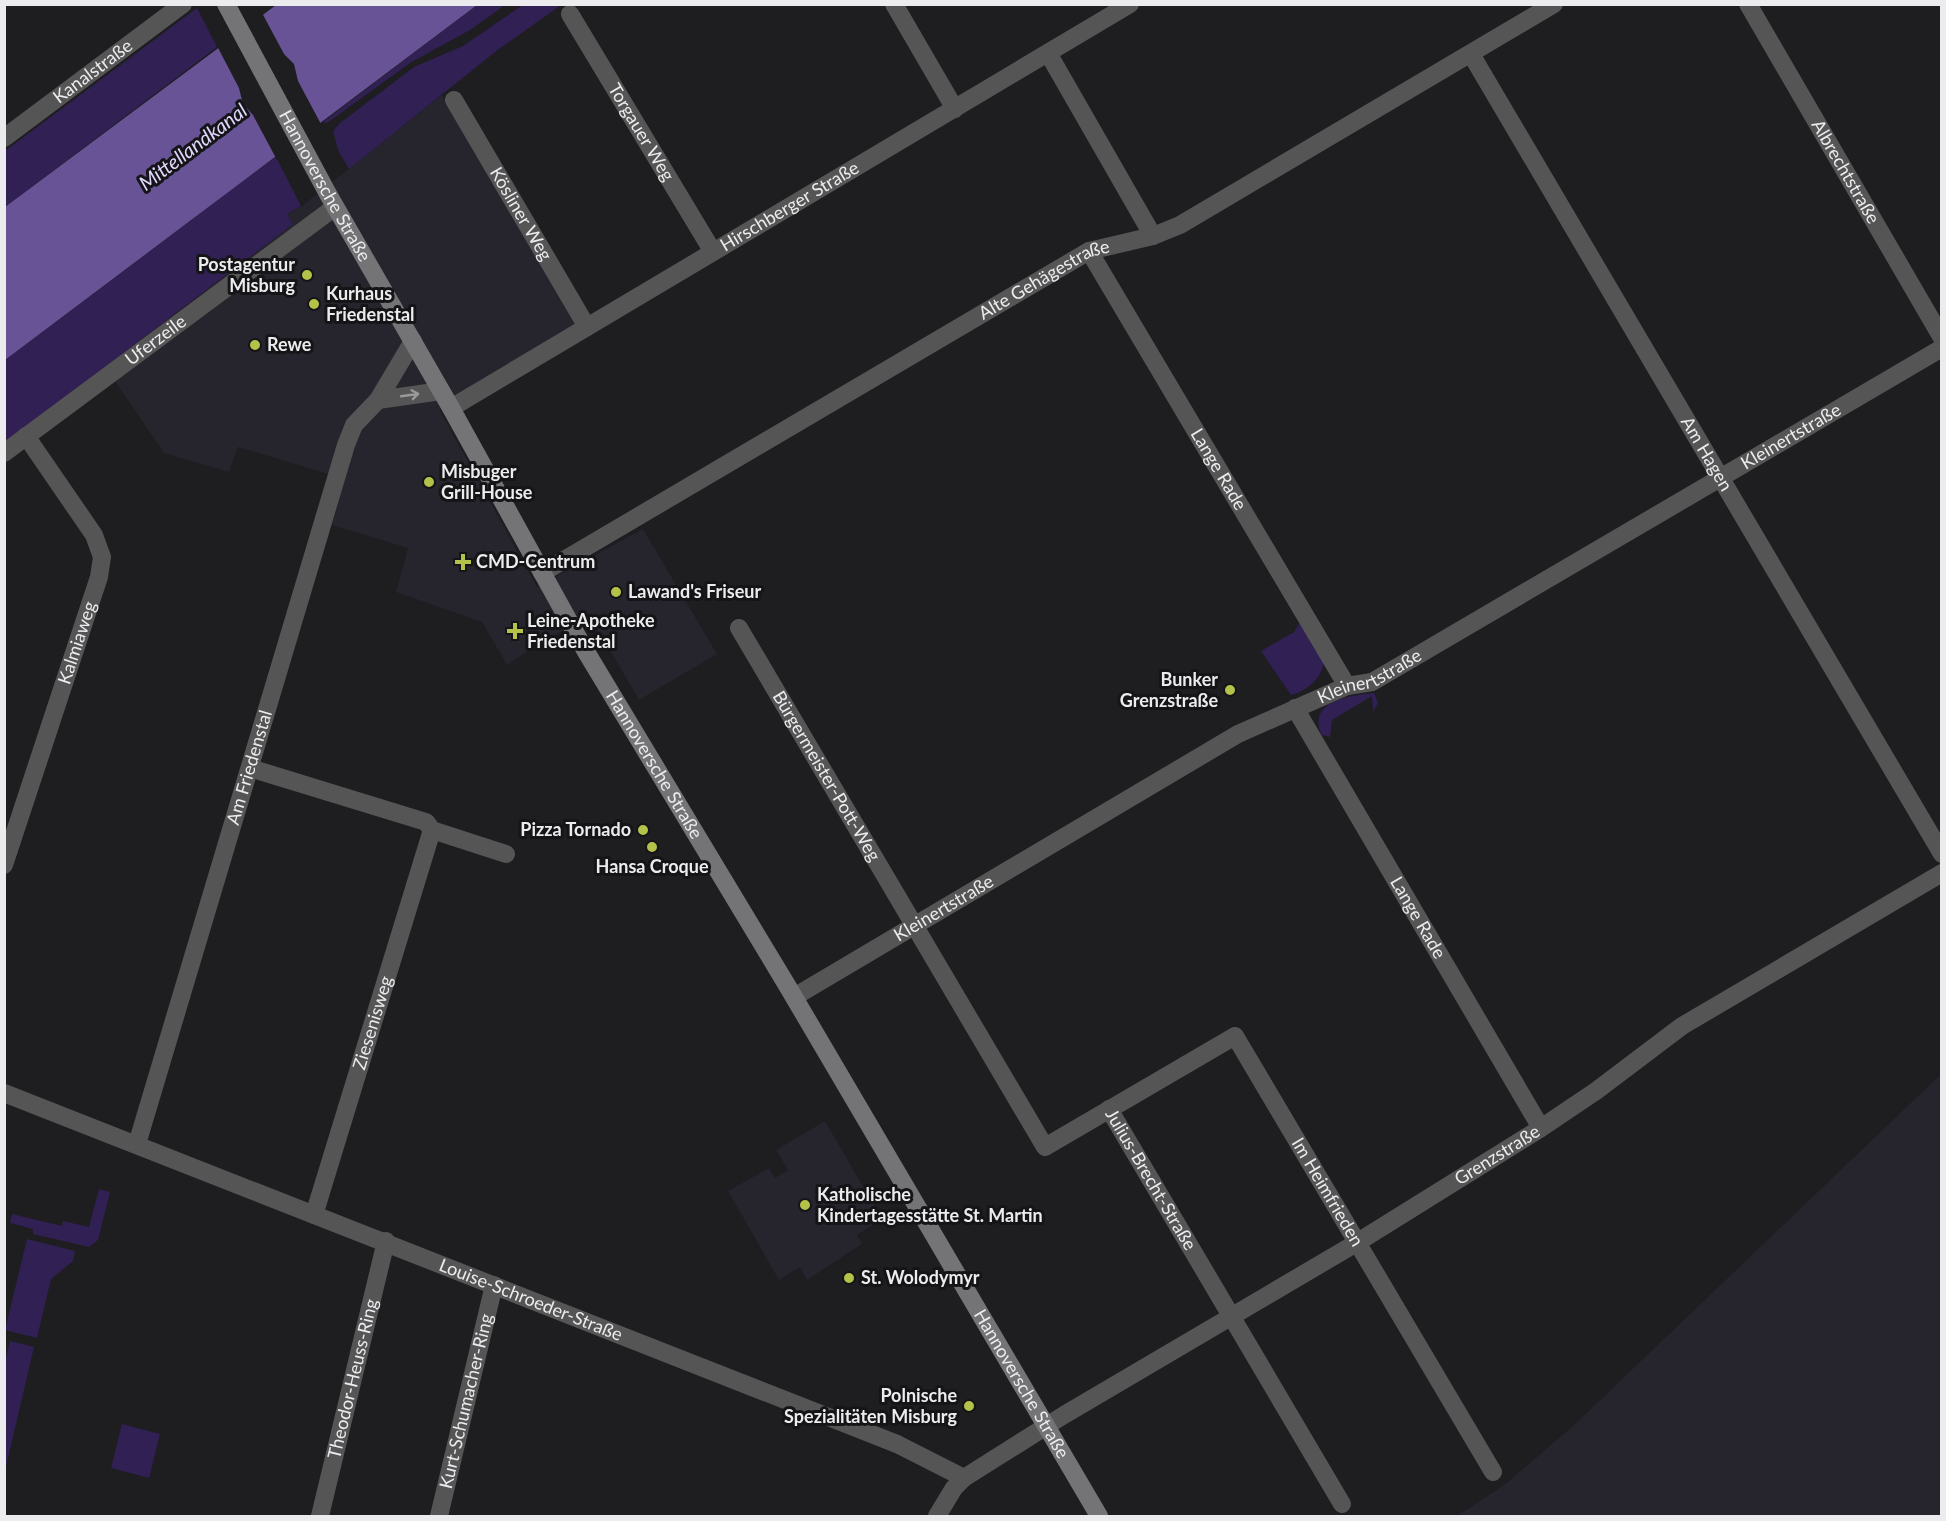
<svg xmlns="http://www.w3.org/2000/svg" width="1946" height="1521" viewBox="0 0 1946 1521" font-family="Lato,sans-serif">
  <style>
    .built { fill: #26242d }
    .green { fill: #312053 }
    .water { fill: #675396 }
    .pier { fill: #1e1d20 }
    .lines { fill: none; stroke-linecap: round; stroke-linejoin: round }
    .street { stroke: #555556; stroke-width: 18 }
    .secondary { stroke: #747476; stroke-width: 18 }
    .oneway { stroke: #99999a }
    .poi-dot { fill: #b4c24a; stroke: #151417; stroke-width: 2 }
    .labels { text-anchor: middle; stroke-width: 6; stroke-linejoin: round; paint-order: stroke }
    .street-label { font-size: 18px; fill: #ececee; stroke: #151417 }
    .poi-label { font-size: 18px; font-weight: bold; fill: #ececee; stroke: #151417; text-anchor: start }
    .water-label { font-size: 20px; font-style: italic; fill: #e0d7fe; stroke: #151417 }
  </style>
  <rect width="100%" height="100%" fill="#1e1d20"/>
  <g class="built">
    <polygon points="442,95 579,324 439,409 537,587 643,529 717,654 639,700 590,616 541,642 507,665 482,622 396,592 408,548 332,525 345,479 238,447 229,472 164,453 106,368 292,224 287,214 302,206"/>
    <polygon points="1941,1074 1941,1516 1457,1516 1507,1483 1573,1426"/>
    <polygon points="825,1121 882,1219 857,1235 862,1244 807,1280 800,1267 779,1280 728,1191 769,1168 775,1178 788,1170 776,1150"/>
  </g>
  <g class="green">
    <polygon points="524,4 561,5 495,52 349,169 338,150 333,131 340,123 414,67 463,46"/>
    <polygon points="477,5 505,5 470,30 410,63 327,123 323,122"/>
    <polygon points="197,8 217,47 5,207 5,151"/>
    <polygon points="276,157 301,206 287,214 293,224 5,443 5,360 202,212 201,210"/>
    <path d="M 1300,622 L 1324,663 C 1321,679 1307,691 1291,695 L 1261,651 L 1294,632 Z"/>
    <path d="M 1374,693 L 1378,703 L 1373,712 L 1372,696 L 1332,720 L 1330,737 L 1322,735 C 1306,701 1351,695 1374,693 Z"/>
    <polygon points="99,1189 110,1192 98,1240 89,1247 33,1234 33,1229 10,1223 12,1214 62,1226 63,1221 89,1227"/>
    <polygon points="27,1239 75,1251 73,1261 51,1279 37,1338 5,1330"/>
    <polygon points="10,1341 34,1347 5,1471 4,1366"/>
    <polygon points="122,1424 160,1434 149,1478 111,1468"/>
  </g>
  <polygon class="water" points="276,5 477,5 5,360 5,207"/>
  <polygon class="pier" points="261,11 284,54 294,64 298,81 322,126 277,160 253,115 243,104 239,88 216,44"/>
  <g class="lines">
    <g class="street">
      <polyline points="894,4 955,109"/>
      <path id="s1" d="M 1748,4 L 1942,338"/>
      <path id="s2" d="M 570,14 L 713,252"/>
      <polyline points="1048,53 1153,236"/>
      <path id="s3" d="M 1471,54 L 1942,854"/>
      <path id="s4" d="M 454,100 L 587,327"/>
      <path id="s5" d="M 4,138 L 183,4"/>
      <path id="s6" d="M 1089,251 L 1347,686"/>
      <polyline points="413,341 378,400 441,391"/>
      <path id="s7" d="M 451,408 L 1130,4"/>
      <path id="s8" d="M 4,453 L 335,207"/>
      <path id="s9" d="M 542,573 L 1089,251 L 1153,236 L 1180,225 L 1554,4"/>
      <path id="s10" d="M 739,628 L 1045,1147 L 1235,1036 L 1493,1472"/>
      <path id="s11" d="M 1295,708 L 1541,1128"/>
      <polyline points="250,768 426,822 432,830 506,854"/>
      <path id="s12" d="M 4,865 L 99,577 L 102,557 L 94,535 L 26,436"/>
      <path id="s13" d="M 794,997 L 1238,734 L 1347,686 L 1372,682 L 1942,348"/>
      <path id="s14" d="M 4,1093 L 897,1444 L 964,1478 L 1064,1415 L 1358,1242 L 1541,1128 L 1596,1091 L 1682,1026 L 1942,873"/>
      <path id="s15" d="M 1109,1109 L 1342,1504"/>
      <path id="s16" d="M 137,1144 L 346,445 L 354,425 L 378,400"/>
      <path id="s17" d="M 314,1215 L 432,830"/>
      <path id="s18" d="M 320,1516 L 386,1241"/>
      <path id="s19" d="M 439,1516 L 494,1285"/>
      <polyline points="937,1516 954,1488 964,1478"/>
    </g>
    <path class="secondary" id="s20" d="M 226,4 L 328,194 L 451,408 L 585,650 L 788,987 L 1099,1516"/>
  </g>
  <defs><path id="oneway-shaft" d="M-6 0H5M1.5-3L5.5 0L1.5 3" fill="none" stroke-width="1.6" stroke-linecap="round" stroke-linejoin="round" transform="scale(1.5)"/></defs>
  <use class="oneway" href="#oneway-shaft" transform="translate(410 395) rotate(-8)"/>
  <g class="poi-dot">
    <circle cx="307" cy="275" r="6"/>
    <circle cx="314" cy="304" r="6"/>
    <circle cx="255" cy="345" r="6"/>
    <circle cx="429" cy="482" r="6"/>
    <path d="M460 553h6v6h6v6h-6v6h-6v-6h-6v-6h6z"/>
    <circle cx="616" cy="592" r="6"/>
    <path d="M512 622h6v6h6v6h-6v6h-6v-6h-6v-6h6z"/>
    <circle cx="1230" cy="690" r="6"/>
    <circle cx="643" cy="830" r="6"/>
    <circle cx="652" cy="847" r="6"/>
    <circle cx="805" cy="1205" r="6"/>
    <circle cx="849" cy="1278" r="6"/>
    <circle cx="969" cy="1406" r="6"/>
  </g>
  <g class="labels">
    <g class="street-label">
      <text dy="6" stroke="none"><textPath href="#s5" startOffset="111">Kanalstraße</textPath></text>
      <text dy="6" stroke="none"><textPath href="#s2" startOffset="138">Torgauer Weg</textPath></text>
      <text dy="6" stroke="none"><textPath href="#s1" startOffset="194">Albrechtstraße</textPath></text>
      <text dy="6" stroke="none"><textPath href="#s20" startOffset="207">Hannoversche Straße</textPath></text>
      <text dy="6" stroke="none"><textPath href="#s7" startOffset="394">Hirschberger Straße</textPath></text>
      <text dy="6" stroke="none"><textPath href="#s4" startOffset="132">Kösliner Weg</textPath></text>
      <text dy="6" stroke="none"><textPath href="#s9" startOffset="582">Alte Gehägestraße</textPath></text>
      <text dy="6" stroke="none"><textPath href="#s8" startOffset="189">Uferzeile</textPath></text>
      <text dy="6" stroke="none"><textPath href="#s13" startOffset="1146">Kleinertstraße</textPath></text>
      <text dy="6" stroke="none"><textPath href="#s3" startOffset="464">Am Hagen</textPath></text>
      <text dy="6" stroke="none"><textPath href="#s6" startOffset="254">Lange Rade</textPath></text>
      <text dy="6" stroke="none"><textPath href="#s12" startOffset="234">Kalmiaweg</textPath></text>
      <text dy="6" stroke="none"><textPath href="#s13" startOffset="660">Kleinertstraße</textPath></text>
      <text dy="6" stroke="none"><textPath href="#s20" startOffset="873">Hannoversche Straße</textPath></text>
      <text dy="6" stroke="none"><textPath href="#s16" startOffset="393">Am Friedenstal</textPath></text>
      <text dy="6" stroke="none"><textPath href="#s10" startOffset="172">Bürgermeister-Pott-Weg</textPath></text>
      <text dy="6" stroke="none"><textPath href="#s13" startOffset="174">Kleinertstraße</textPath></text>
      <text dy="6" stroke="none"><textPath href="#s11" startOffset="243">Lange Rade</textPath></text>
      <text dy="6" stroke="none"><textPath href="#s17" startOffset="201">Ziesenisweg</textPath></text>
      <text dy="6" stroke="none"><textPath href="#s14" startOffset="1658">Grenzstraße</textPath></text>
      <text dy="6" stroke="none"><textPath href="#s15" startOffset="82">Julius-Brecht-Straße</textPath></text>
      <text dy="6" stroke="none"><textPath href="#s10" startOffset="1004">Im Heimfrieden</textPath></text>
      <text dy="6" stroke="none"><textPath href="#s14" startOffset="566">Louise-Schroeder-Straße</textPath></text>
      <text dy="6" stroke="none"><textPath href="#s18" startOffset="141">Theodor-Heuss-Ring</textPath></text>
      <text dy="6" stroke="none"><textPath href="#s20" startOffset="1593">Hannoversche Straße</textPath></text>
      <text dy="6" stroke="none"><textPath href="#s19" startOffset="118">Kurt-Schumacher-Ring</textPath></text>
    </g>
    <g class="poi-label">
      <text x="295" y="271" text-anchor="end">Postagentur<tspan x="295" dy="21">Misburg</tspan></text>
      <text x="326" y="300">Kurhaus<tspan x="326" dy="21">Friedenstal</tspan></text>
      <text x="267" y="351">Rewe</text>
      <text x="441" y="478">Misbuger<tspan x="441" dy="21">Grill-House</tspan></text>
      <text x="476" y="568">CMD-Centrum</text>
      <text x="628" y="598">Lawand's Friseur</text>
      <text x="527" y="627">Leine-Apotheke<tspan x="527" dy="21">Friedenstal</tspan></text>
      <text x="1218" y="686" text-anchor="end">Bunker<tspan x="1218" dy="21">Grenzstraße</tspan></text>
      <text x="631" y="836" text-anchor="end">Pizza Tornado</text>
      <text x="652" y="873" text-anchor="middle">Hansa Croque</text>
      <text x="817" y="1201">Katholische<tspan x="817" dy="21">Kindertagesstätte St. Martin</tspan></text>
      <text x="861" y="1284">St. Wolodymyr</text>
      <text x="957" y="1402" text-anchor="end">Polnische<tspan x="957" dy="21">Spezialitäten Misburg</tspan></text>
    </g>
    <g class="water-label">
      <text transform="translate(193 147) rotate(-37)" y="7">Mittellandkanal</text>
    </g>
  </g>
  <rect width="1946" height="1521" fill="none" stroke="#ececee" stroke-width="12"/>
</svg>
